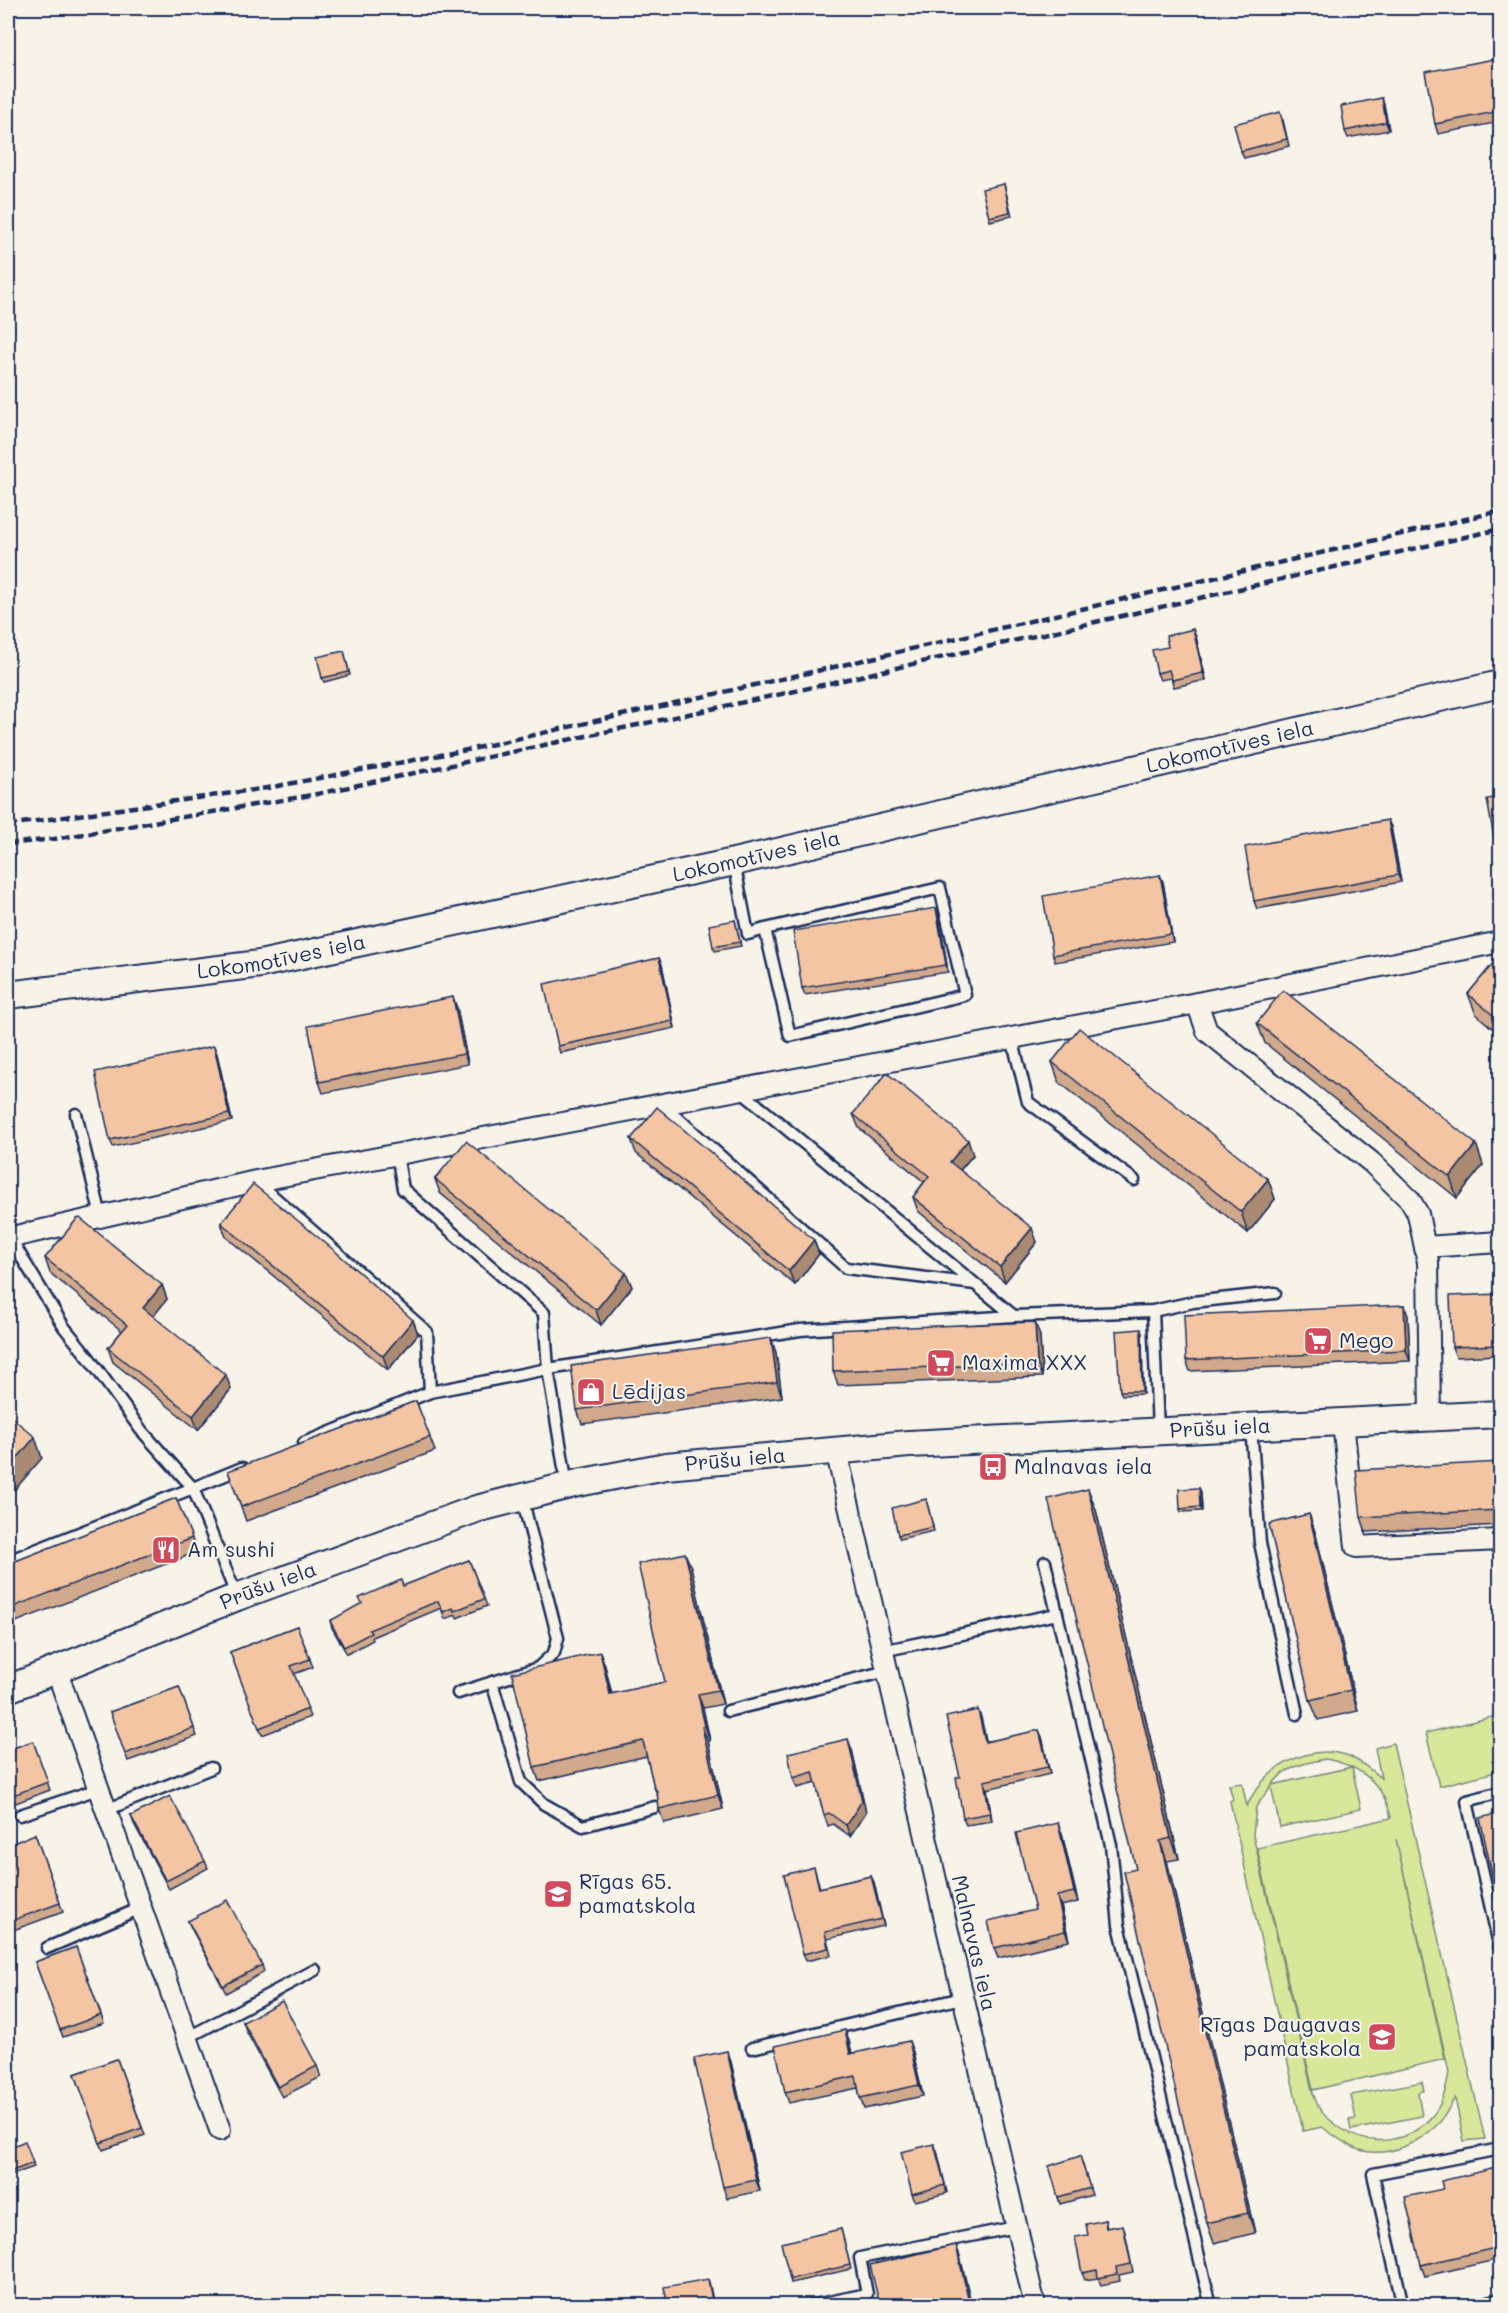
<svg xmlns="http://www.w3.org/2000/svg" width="1508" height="2313" viewBox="0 0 1508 2313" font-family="Mali,sans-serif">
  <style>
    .green { fill: #d9e79a; stroke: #7a8b7c; stroke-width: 1.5; fill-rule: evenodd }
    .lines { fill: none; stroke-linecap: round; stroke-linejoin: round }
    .service-casing { stroke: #1b2f5e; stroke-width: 15 }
    .minor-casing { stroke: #1b2f5e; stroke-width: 24 }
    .tertiary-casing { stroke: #1b2f5e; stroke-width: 30 }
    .service { stroke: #f7f3e8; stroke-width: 10 }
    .minor { stroke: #f7f3e8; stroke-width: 20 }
    .tertiary { stroke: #f7f3e8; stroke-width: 26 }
    .rail { stroke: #1b2f5e; stroke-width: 4.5; stroke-dasharray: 9 4.5; stroke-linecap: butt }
    .wall { fill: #d1a98c; stroke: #1b2f5e; stroke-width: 1.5 }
    .shaded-wall { fill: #aa8a72; stroke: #1b2f5e; stroke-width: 1.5 }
    .building { fill: #f3c5a3; stroke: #1b2f5e; stroke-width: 1.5 }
    .labels { text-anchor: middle; stroke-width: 4.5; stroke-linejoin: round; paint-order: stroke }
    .street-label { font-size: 21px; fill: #1b2f5e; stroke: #f7f3e8 }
    .poi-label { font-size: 21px; fill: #1b2f5e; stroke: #f7f3e8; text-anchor: start }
  </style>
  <rect width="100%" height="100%" fill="#f7f3e8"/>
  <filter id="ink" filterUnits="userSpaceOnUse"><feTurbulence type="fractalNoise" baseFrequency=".0167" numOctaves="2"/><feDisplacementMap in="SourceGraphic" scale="12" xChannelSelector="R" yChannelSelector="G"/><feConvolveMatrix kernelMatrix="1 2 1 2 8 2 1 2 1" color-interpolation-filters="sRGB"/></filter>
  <g filter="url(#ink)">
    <g class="green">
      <polygon points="1500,1715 1500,1771 1439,1786 1426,1733"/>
      <path d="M 1393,1743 L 1485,2139 L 1464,2141 L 1455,2098 C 1450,2105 1446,2115 1440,2122 C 1421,2142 1391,2157 1363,2151 C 1349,2148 1334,2135 1322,2127 L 1303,2131 L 1230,1801 L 1233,1799 L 1229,1785 L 1242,1783 L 1247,1806 C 1263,1769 1306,1743 1346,1755 C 1359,1759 1370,1770 1381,1778 L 1375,1748 ZM 1325,1759 C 1359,1765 1384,1783 1391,1818 L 1257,1848 L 1313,2090 L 1445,2059 L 1396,1839 L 1449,2072 C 1447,2086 1443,2103 1433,2115 C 1411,2142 1371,2149 1342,2129 C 1334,2123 1324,2117 1319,2108 C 1316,2102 1314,2096 1312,2090 L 1253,1835 L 1256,1807 L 1271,1786 L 1280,1827 L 1361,1809 L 1352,1767 L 1272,1785 C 1285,1767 1304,1763 1325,1759 Z"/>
      <polygon points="1422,2082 1424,2091 1418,2092 1422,2116 1351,2130 1349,2120 1356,2119 1351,2095"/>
    </g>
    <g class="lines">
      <g class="service-casing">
        <g id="service">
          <polyline points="734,862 748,934 765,929 940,888 965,995 790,1036 765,929"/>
          <polyline points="1012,1038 1028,1102 1134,1180"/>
          <polyline points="738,1089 1014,1316 1153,1311 1193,1302 1275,1293"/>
          <polyline points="661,1103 846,1268 975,1284"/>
          <polyline points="76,1114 101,1216"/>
          <polyline points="397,1154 403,1189 544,1313 548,1369 567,1486"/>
          <polyline points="256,1181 427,1332 430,1392"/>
          <polyline points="10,1238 64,1327 89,1358 141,1430 193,1488 242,1468"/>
          <polyline points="1153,1311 1158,1431"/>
          <polyline points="1251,1427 1260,1543 1297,1714"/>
          <polyline points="304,1443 430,1392 548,1369 800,1330 1014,1316"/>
          <polyline points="8,1561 193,1488 237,1597"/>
          <polyline points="1045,1562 1111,1845 1119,1925 1211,2306"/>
          <polyline points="882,1651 1057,1614"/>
          <polyline points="492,1682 521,1782 544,1804 583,1826 655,1807"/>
          <polyline points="458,1693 538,1668 554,1653 558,1638 522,1498"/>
          <polyline points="728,1711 887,1671"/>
          <polyline points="1500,1792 1467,1801 1500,1949"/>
          <polyline points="106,1810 211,1768"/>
          <polyline points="20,1815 98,1789"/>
          <polyline points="47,1948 141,1908"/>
          <polyline points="187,2038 315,1970"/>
          <polyline points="752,2048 962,1998"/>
          <polyline points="810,2306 867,2294 860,2258 1016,2227"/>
          <polyline points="1403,2306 1373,2174 1500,2149"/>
          <polyline points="1473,2306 1500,2299"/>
        </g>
      </g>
      <g class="minor-casing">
        <g id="minor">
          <polyline points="1197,1003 1207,1031 1371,1162 1410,1200 1418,1214 1428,1262 1430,1417"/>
          <polyline points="8,1238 256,1181 1197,1003 1500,942"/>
          <polyline points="1425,1247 1500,1242"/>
          <polyline points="1343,1422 1356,1547 1500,1540"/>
          <polyline points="836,1450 1035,2306"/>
          <polyline points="56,1669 220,2130"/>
        </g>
      </g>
      <g class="tertiary-casing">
        <g id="tertiary">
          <path id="s1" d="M 8,995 L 260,964 L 734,862 L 1500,684"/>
          <path id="s2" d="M 8,1689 L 237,1597 L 476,1509 L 578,1483 L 666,1466 L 909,1444 L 1500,1414"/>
        </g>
      </g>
      <use href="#service" class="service"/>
      <use href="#minor" class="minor"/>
      <use href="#tertiary" class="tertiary"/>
      <g class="rail">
        <polyline points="8,825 267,788 472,749 834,667 1500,511"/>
        <polyline points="8,844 54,839 312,795 800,690 1500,529"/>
      </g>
    </g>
    <g class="wall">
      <polygon points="1500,58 1500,122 1438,134 1435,124"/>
      <polygon points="1382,98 1384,105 1389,130 1348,138 1345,131"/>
      <polygon points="1283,120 1289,146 1244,158 1241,151"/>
      <polygon points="1004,184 1012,216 990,221 989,217"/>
      <polygon points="1196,637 1206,680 1174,687 1171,678 1160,680 1157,673 1168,647"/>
      <polygon points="345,655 350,675 324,682 322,678"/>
      <polygon points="1391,827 1401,882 1257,909 1254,901"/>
      <polygon points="1160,875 1163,882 1173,942 1055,962 1053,955"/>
      <polygon points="939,916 948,972 805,995 802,988"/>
      <polygon points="735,920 741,946 715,951 713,947"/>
      <polygon points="1500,955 1500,1035 1476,1014 1468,994"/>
      <polygon points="659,958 662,965 675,1028 560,1053 558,1046"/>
      <polygon points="457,1008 468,1064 323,1093 319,1082"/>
      <polygon points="1257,1023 1476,1144 1483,1165 1457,1198 1265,1043"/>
      <polygon points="217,1054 232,1121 113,1147 110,1140"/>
      <polygon points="1052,1062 1268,1179 1275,1199 1248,1233 1059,1082"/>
      <polygon points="853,1114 973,1155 960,1170 1037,1242 1005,1282 918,1211 913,1197 924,1182 859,1128"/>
      <polygon points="631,1139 819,1254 795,1285 636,1153"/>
      <polygon points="435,1179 626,1273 632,1287 601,1325 440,1193"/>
      <polygon points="221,1223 413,1320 418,1334 388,1370 226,1237"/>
      <polygon points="45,1258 162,1285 167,1299 153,1316 231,1389 198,1430 113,1362 108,1348 122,1331 50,1273"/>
      <polygon points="1500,1294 1500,1355 1456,1357 1452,1347"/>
      <polygon points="1404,1305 1408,1316 1410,1361 1190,1371 1186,1360"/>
      <polygon points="1142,1333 1143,1394 1122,1395 1120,1391"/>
      <polygon points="1040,1336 1042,1377 838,1385 833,1371"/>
      <polygon points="771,1338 776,1353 782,1397 582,1424 577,1410"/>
      <polygon points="416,1401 435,1451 246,1521 228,1471"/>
      <polygon points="1500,1462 1500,1525 1366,1532 1361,1517"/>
      <polygon points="1199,1488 1201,1492 1202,1511 1181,1512 1180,1509"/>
      <polygon points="1088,1489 1096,1510 1179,1859 1167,1861 1255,2233 1214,2243 1207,2223 1136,1869"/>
      <polygon points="176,1498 197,1552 8,1625 8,1564"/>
      <polygon points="927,1502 934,1531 900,1539 898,1535"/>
      <polygon points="1309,1514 1316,1535 1358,1711 1318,1720 1310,1700"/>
      <polygon points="469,1560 487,1606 457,1618 456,1615 445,1619 441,1608 372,1637 373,1640 347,1654 332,1628 330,1621 403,1586"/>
      <polygon points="691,1567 723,1704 703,1708 710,1741 708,1741 723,1809 664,1823 659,1809 658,1797 654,1787 647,1756 539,1781 534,1767 600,1652 605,1666 612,1694 665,1682"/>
      <polygon points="297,1626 313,1667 294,1674 310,1717 262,1735 230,1652"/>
      <polygon points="179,1687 197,1736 128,1761 110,1712"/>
      <polygon points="978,1710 986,1741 1042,1737 1050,1774 987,1789 992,1821 966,1825 963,1818 960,1777"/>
      <polygon points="33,1741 50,1790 8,1806 8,1750"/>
      <polygon points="852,1750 866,1812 850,1836 833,1824 828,1826 824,1815 816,1783 797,1788 793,1778"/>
      <polygon points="131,1816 205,1861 208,1868 169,1889 134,1824"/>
      <polygon points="35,1834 63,1912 8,1932 8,1902 12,1900"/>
      <polygon points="1062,1834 1078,1902 1061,1906 1069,1941 998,1958 994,1948 1035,1910"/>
      <polygon points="814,1867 820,1888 871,1876 884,1926 827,1939 831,1955 806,1961 803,1954"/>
      <polygon points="188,1921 262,1965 264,1972 226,1993 191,1928"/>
      <polygon points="76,1947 104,2023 63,2037 35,1962"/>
      <polygon points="243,2022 317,2066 321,2077 282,2097 247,2033"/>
      <polygon points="849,2041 852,2053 913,2052 923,2096 864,2109 858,2088 789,2103 785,2092"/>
      <polygon points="727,2051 731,2062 760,2191 727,2198 723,2187"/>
      <polygon points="117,2059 145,2135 103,2150 75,2074"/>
      <polygon points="937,2151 947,2193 915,2201 912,2194"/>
      <polygon points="1080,2156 1092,2195 1060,2204 1058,2197"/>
      <polygon points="33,2163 34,2167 11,2175 8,2165"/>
      <polygon points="1500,2167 1500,2259 1425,2276 1421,2265 1443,2189"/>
      <polygon points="1105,2220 1107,2228 1123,2225 1125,2232 1133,2272 1119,2275 1120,2281 1101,2285 1098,2278 1085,2280 1082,2273 1088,2235"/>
      <polygon points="841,2229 851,2269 791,2283 790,2279"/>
    </g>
    <g class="shaded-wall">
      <polygon points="1382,98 1384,105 1389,130 1386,122"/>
      <polygon points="1193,629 1196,637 1206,680 1203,673"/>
      <polygon points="1388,820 1391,827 1401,882 1398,875"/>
      <polygon points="1160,875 1163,882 1173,942 1171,934"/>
      <polygon points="936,908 939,916 948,972 946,965"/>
      <polygon points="659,958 662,965 675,1028 673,1021"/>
      <polygon points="453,997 457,1008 468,1064 464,1054"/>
      <polygon points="214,1046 217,1054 232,1121 229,1114"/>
      <polygon points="968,1140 973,1155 955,1176 950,1162"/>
      <polygon points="1476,1144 1483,1165 1457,1198 1450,1177"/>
      <polygon points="1268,1179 1275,1199 1248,1233 1241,1212"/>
      <polygon points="1032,1228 1037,1242 1005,1282 1000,1267"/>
      <polygon points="814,1240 819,1254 795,1285 789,1271"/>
      <polygon points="626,1273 632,1287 601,1325 596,1310"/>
      <polygon points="162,1285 167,1299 149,1322 143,1308"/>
      <polygon points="1404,1305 1408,1316 1410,1361 1406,1350"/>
      <polygon points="413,1320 418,1334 388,1370 383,1356"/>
      <polygon points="1035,1322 1040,1336 1042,1377 1037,1363"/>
      <polygon points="1141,1329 1142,1333 1143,1394 1142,1391"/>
      <polygon points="771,1338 776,1353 782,1397 777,1382"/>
      <polygon points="226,1375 231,1389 198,1430 193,1416"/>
      <polygon points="35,1437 42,1458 11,1494 8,1486 8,1469"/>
      <polygon points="1199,1488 1201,1492 1202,1511 1200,1507"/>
      <polygon points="1088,1489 1096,1510 1179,1859 1171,1838"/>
      <polygon points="1309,1514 1316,1535 1358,1711 1351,1690"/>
      <polygon points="685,1553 691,1567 723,1704 718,1690"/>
      <polygon points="600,1652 605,1666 615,1709 610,1694"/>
      <polygon points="698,1694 703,1708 710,1741 705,1726"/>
      <polygon points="978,1710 981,1717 988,1749 985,1742"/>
      <polygon points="702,1727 708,1741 723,1809 718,1795"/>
      <polygon points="1039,1730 1042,1737 1050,1774 1048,1767"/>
      <polygon points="848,1739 852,1750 866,1812 850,1836 846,1825"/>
      <polygon points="984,1781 987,1789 992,1821 990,1813"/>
      <polygon points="1058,1823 1062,1834 1078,1902 1074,1892"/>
      <polygon points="1160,1841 1167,1861 1255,2233 1248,2213"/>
      <polygon points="871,1876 874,1882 884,1926 882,1919"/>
      <polygon points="1057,1896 1061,1906 1069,1941 1065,1931"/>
      <polygon points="845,2030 849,2041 854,2065 850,2054"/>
      <polygon points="909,2041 913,2052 923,2096 919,2085"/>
      <polygon points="727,2051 731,2062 760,2191 756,2180"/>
      <polygon points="934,2144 937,2151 947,2193 945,2185"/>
      <polygon points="956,2245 960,2256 972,2306 970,2306"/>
      <polygon points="708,2279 710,2286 714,2306 713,2306"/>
    </g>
    <g class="building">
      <polygon points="1500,58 1500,111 1435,124 1425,72"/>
      <polygon points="1382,98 1386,122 1345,131 1341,106"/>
      <polygon points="1280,112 1287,139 1241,151 1234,124"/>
      <polygon points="1004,184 1010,212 989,217 982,189"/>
      <polygon points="1193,629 1203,673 1172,680 1169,670 1157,673 1152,650 1168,647 1166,636"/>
      <polygon points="344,651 349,672 322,678 317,657"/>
      <polygon points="1500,797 1500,860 1498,861 1487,799"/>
      <polygon points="1388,820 1398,875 1254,901 1245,847"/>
      <polygon points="1160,875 1171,934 1053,955 1043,896"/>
      <polygon points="936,908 946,965 802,988 793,931"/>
      <polygon points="735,920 740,942 713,947 709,925"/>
      <polygon points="1500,955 1500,1021 1468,994"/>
      <polygon points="659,958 673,1021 558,1046 544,984"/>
      <polygon points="1283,990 1476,1144 1450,1177 1257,1023"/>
      <polygon points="453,997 464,1054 319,1082 308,1026"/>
      <polygon points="1079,1028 1268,1179 1241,1212 1052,1062"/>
      <polygon points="214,1046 229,1114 110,1140 95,1072"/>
      <polygon points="887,1073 968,1140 950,1162 1032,1228 1000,1267 913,1197 929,1176 853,1114"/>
      <polygon points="657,1107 814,1240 789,1271 631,1139"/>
      <polygon points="466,1141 626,1273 596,1310 435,1179"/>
      <polygon points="253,1184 335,1251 413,1320 383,1356 221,1223"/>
      <polygon points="80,1218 162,1285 143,1308 226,1375 193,1416 108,1348 127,1325 45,1258 77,1219"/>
      <polygon points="1500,1294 1500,1345 1452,1347 1450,1296"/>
      <polygon points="1404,1305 1406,1350 1186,1360 1184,1315"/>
      <polygon points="1035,1322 1037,1363 833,1371 832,1330"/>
      <polygon points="1141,1329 1142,1391 1120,1391 1116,1331"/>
      <polygon points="771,1338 777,1382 577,1410 571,1366"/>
      <polygon points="416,1401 430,1437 241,1507 228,1471"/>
      <polygon points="8,1414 35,1437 8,1469"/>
      <polygon points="1500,1462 1500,1510 1361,1517 1356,1470"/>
      <polygon points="1199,1488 1200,1507 1180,1509 1179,1489"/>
      <polygon points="1088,1489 1171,1838 1160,1841 1248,2213 1207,2223 1124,1872 1136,1869 1048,1499"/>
      <polygon points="176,1498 192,1538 8,1609 8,1564"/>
      <polygon points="926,1499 933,1527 898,1535 892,1508"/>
      <polygon points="1309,1514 1351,1690 1310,1700 1269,1524"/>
      <polygon points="685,1553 718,1690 698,1694 705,1726 702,1727 718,1795 659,1809 657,1791 654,1787 643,1741 534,1767 512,1673 600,1652 610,1694 665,1682 638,1564"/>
      <polygon points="469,1560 484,1599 454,1611 453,1608 443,1612 438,1601 369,1630 371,1633 344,1647 330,1621 362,1603 359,1598 401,1580 403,1586"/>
      <polygon points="297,1626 310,1659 291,1666 308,1709 259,1728 230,1652"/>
      <polygon points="179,1687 194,1728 125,1754 110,1712"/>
      <polygon points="978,1710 985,1742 1039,1730 1048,1767 984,1781 990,1813 963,1818 956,1777 960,1777 946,1717"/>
      <polygon points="848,1739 862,1801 846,1825 829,1813 824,1815 813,1772 793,1778 788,1753"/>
      <polygon points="33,1741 48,1782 8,1797 8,1750"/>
      <polygon points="170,1796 205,1861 166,1881 131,1816"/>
      <polygon points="1500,1813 1500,1911 1480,1818"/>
      <polygon points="1058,1823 1074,1892 1057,1896 1065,1931 994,1948 988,1921 1035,1910 1016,1833"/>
      <polygon points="35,1834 60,1903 8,1922 8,1902 12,1900 8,1889 8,1845"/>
      <polygon points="814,1867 819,1888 871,1876 882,1919 825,1932 828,1948 803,1954 784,1875"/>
      <polygon points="227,1900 262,1965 223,1986 188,1921"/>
      <polygon points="76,1947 101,2015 60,2030 35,1962"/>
      <polygon points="282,2001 317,2066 278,2087 243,2022"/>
      <polygon points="845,2030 850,2054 909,2041 919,2085 860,2098 856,2076 785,2092 775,2046"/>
      <polygon points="727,2051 756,2180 723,2187 694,2058"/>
      <polygon points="117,2059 142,2128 100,2143 75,2074"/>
      <polygon points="25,2141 33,2163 10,2172 8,2165 8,2148"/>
      <polygon points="934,2144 945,2185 912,2194 901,2152"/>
      <polygon points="1080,2156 1090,2188 1058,2197 1049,2166"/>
      <polygon points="1500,2167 1500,2247 1421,2265 1405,2197 1443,2189 1441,2181"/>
      <polygon points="1105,2220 1106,2228 1123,2225 1131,2264 1116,2267 1117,2274 1098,2278 1097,2270 1082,2273 1075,2237 1088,2235 1086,2224"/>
      <polygon points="841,2229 850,2265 790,2279 781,2243"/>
      <polygon points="956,2245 970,2306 880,2306 870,2265"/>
      <polygon points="708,2279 713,2306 668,2306 664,2287"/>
    </g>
  </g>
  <defs>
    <g id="supermarket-square" transform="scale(1.5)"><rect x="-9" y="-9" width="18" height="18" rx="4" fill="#d1495b" stroke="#f7f3e8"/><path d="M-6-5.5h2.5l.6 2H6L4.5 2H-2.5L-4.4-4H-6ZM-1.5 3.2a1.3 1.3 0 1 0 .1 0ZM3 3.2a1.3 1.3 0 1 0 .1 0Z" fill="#fff"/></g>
    <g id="shop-square" transform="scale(1.5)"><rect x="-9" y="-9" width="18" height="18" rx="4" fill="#d1495b" stroke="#f7f3e8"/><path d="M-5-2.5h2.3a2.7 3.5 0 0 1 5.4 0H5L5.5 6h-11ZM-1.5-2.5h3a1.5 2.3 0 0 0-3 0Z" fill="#fff"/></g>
    <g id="bus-square" transform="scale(1.5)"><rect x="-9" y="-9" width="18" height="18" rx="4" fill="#d1495b" stroke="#f7f3e8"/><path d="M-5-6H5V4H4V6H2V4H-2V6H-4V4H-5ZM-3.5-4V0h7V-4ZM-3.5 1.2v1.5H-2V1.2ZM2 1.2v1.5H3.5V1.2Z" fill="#fff"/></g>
    <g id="restaurant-square" transform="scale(1.5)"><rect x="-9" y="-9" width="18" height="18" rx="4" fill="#d1495b" stroke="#f7f3e8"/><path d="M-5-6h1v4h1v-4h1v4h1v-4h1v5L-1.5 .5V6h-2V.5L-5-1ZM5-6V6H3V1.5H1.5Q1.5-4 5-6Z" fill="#fff"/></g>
    <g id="school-square" transform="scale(1.5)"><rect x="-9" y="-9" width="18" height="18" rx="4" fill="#d1495b" stroke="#f7f3e8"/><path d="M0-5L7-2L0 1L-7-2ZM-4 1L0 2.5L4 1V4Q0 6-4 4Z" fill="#fff"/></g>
  </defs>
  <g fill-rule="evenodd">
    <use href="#supermarket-square" x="1318" y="1341"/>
    <use href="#supermarket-square" x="941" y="1363"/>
    <use href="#shop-square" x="591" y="1392"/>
    <use href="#bus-square" x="993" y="1467"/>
    <use href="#restaurant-square" x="166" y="1550"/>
    <use href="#school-square" x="558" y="1894"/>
    <use href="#school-square" x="1382" y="2037"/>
  </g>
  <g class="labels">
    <g class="street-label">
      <text dy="7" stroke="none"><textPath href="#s1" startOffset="1248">Lokomotīves iela</textPath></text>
      <text dy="7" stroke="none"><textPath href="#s1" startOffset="762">Lokomotīves iela</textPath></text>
      <text dy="7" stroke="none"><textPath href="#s1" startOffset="276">Lokomotīves iela</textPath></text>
      <text dy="7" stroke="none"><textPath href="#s2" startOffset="1252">Prūšu iela</textPath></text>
      <text dy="7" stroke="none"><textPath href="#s2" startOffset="766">Prūšu iela</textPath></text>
      <text dy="7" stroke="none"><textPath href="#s2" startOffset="280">Prūšu iela</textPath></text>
      <text transform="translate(974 1943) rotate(77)" y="7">Malnavas iela</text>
    </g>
    <g class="poi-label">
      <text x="1339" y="1348">Mego</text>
      <text x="962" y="1370">Maxima XXX</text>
      <text x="612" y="1399">Lēdijas</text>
      <text x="1014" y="1474">Malnavas iela</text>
      <text x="187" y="1557">Am sushi</text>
      <text x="579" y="1889">Rīgas 65.<tspan x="579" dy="24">pamatskola</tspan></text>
      <text x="1361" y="2032" text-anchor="end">Rīgas Daugavas<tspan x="1361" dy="24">pamatskola</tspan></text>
    </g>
  </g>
  <rect width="1508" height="2313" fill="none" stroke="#f7f3e8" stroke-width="30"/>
  <rect x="15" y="15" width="1478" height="2283" fill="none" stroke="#1b2f5e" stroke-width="2" filter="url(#ink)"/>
</svg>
